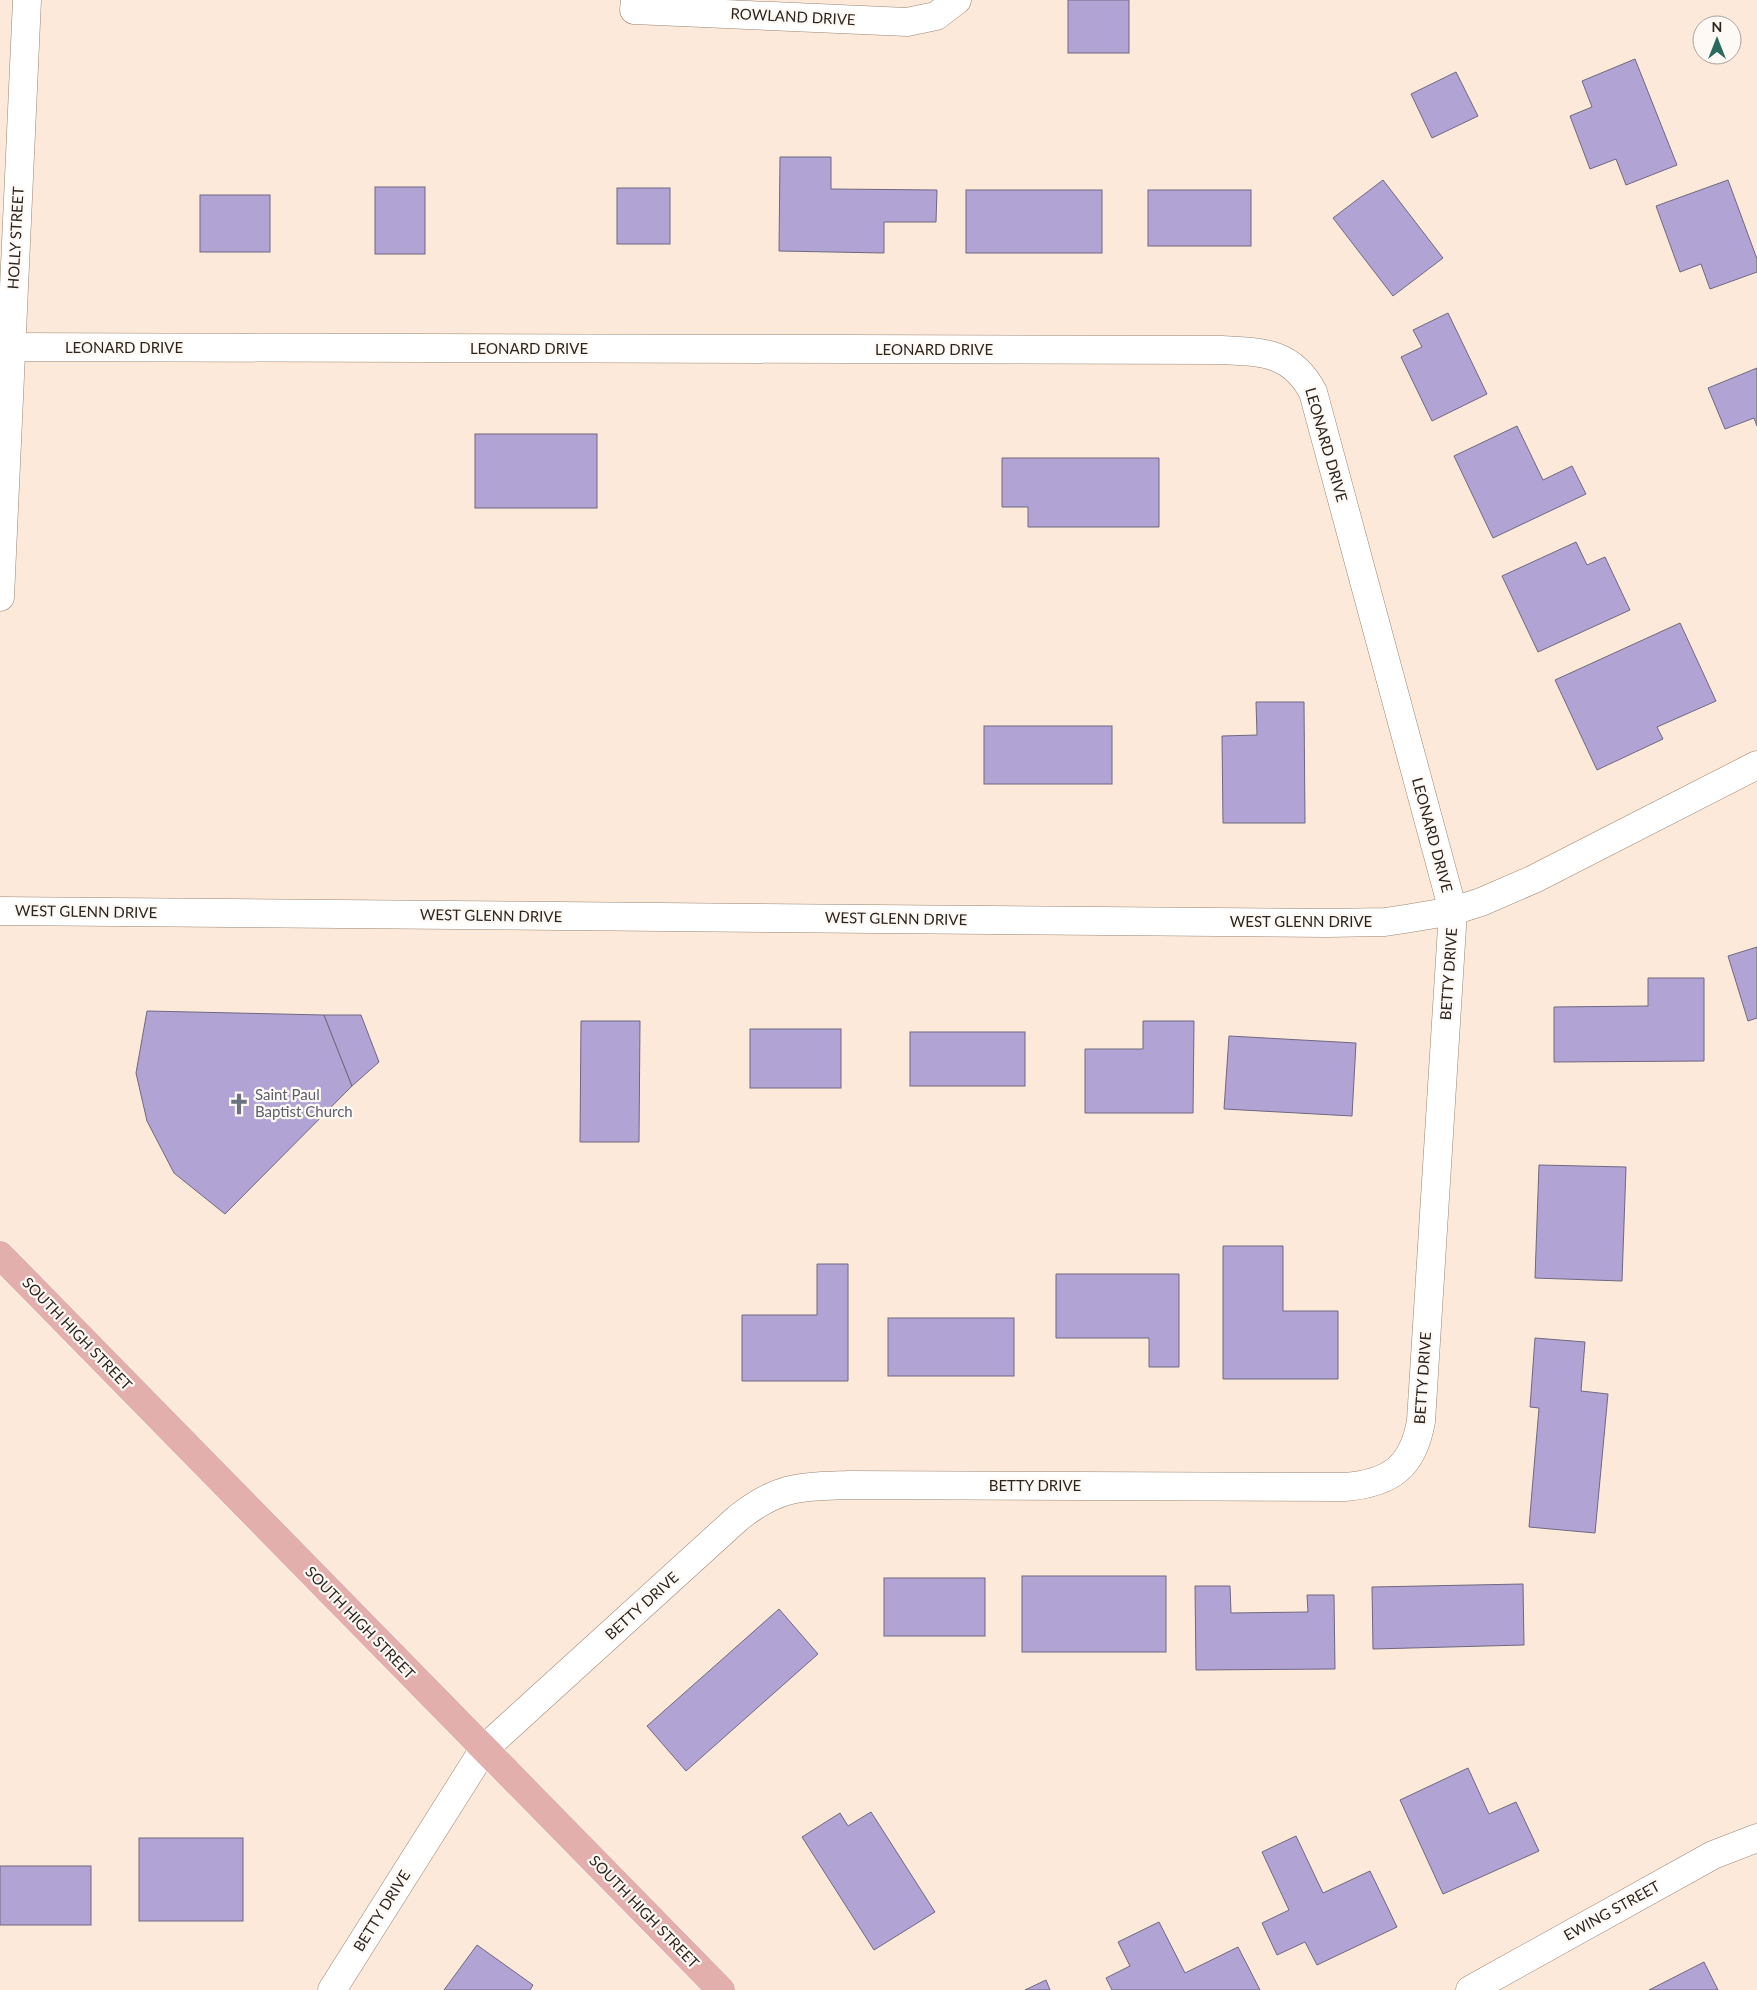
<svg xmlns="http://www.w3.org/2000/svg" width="1757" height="1990" viewBox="0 0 1757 1990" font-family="Lato,sans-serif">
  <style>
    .building { fill: #b1a4d4; stroke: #6e6880 }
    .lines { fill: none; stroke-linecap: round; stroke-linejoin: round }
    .minor-casing { stroke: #9a8573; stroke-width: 29 }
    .major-casing { stroke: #fff; stroke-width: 29 }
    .minor { stroke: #fff; stroke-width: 28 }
    .major { stroke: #e3afad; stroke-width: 28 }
    .labels { text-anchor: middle; stroke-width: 4.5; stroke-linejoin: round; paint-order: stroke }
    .street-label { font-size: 15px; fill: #2e251e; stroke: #fef9f5 }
    .worship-label { font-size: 15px; fill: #5b616d; stroke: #fef9f5; text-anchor: start }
  </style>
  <rect width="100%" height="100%" fill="#fce9d9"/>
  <g class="building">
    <rect x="1068" y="0" width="61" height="53"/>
    <polygon points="1635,59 1677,165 1626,185 1616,159 1590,169 1570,116 1592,107 1582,81"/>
    <polygon points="1456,72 1478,116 1432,138 1411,94"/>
    <polygon points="780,157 831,157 831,189 937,190 936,222 884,222 884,253 779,251"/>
    <polygon points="1383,180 1443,258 1393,296 1333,218"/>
    <polygon points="1728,180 1757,259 1757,272 1710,289 1701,264 1680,272 1656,206"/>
    <rect x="375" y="187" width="50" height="67"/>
    <rect x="617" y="188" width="53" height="56"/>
    <rect x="966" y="190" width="136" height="63"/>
    <rect x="1148" y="190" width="103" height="56"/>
    <rect x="200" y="195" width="70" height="57"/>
    <polygon points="1448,313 1487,394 1432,421 1401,357 1422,347 1413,330"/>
    <polygon points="1757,368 1757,426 1754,418 1725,429 1708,388"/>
    <polygon points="1517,426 1543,480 1572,466 1586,494 1493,538 1454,456"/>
    <rect x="475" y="434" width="122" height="74"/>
    <polygon points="1002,458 1159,458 1159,527 1028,527 1028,507 1002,507"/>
    <polygon points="1576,542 1587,565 1605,557 1630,610 1538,652 1502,576"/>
    <polygon points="1680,623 1716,701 1657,727 1663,739 1597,770 1555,680"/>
    <polygon points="1256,702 1304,702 1305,823 1223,823 1222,736 1257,735"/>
    <rect x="984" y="726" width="128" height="58"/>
    <polygon points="1757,947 1757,1018 1748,1021 1728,956"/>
    <polygon points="1648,978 1704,978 1704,1061 1554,1062 1554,1007 1648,1006"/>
    <polygon points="147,1011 324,1015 352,1086 225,1214 174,1173 147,1121 136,1073"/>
    <polygon points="324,1015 361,1015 379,1062 352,1086"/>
    <polygon points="581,1021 640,1021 639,1142 580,1142"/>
    <polygon points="1143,1021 1194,1021 1193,1113 1085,1113 1085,1049 1143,1049"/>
    <rect x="750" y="1029" width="91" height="59"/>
    <rect x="910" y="1032" width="115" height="54"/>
    <polygon points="1229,1036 1356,1043 1352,1116 1224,1109"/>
    <polygon points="1539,1165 1626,1167 1622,1281 1535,1278"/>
    <polygon points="1223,1246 1283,1246 1283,1311 1338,1311 1338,1379 1223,1379"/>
    <polygon points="817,1264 848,1264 848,1381 742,1381 742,1315 817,1315"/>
    <polygon points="1056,1274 1179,1274 1179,1367 1149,1367 1149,1338 1056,1338"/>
    <rect x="888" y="1318" width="126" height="58"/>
    <polygon points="1535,1338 1585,1342 1581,1391 1608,1394 1595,1533 1529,1527 1539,1408 1530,1407"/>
    <rect x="1022" y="1576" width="144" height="76"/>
    <rect x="884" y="1578" width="101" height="58"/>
    <polygon points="1523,1584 1524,1645 1373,1649 1372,1587"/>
    <polygon points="1195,1586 1230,1586 1231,1613 1308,1612 1307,1595 1334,1595 1335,1669 1196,1670"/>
    <polygon points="779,1609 818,1654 686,1771 647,1726"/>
    <polygon points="1468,1768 1489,1814 1516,1802 1539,1851 1443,1894 1400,1800"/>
    <polygon points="871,1812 935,1912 874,1950 802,1837 840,1813 848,1826"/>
    <polygon points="1296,1836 1323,1893 1370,1871 1397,1927 1317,1965 1305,1942 1277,1955 1262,1923 1289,1910 1262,1852"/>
    <rect x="139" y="1838" width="104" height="83"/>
    <rect x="0" y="1866" width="91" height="59"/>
    <polygon points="1159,1922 1185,1973 1238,1947 1260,1990 1112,1990 1106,1978 1130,1966 1118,1942"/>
    <polygon points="477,1945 533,1985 530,1990 444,1990"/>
    <polygon points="1704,1962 1718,1990 1649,1990"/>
    <polygon points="1046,1980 1050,1990 1025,1990"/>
  </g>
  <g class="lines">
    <g class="minor-casing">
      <g id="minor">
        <polyline points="635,0 634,10 907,22 936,16 957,0"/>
        <path d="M 0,347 L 1222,350 C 1263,352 1292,352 1313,392 L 1453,911 L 1421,1421 C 1413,1467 1391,1483 1345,1487 L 848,1485 C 799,1487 778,1486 738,1518 L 484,1749 L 332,1990"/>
        <polyline points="0,597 27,0"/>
        <polyline points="0,911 1327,923 1385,922 1405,919 1453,911 1481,902 1534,879 1757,765"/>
        <polyline points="1470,1990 1713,1855 1757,1838"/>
      </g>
    </g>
    <g class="major-casing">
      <polyline id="major" points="0,1255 721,1990"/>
    </g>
    <use href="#minor" class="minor"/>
    <use href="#major" class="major"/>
  </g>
  <defs>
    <g id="church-bare" transform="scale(1.725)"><path d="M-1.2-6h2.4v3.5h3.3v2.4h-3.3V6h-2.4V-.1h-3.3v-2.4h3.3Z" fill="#6b7280" stroke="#fef9f5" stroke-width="2.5" paint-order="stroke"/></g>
  </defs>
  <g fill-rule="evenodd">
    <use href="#church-bare" x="239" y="1104"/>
  </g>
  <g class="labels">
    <g class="street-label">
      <text transform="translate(793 17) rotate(3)" y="5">ROWLAND DRIVE</text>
      <text transform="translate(16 238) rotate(-87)" y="5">HOLLY STREET</text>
      <text x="124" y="353">LEONARD DRIVE</text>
      <text x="529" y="354">LEONARD DRIVE</text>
      <text x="934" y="355">LEONARD DRIVE</text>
      <text transform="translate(1326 445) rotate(74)" y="5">LEONARD DRIVE</text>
      <text transform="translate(1432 835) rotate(75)" y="5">LEONARD DRIVE</text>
      <text transform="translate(86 912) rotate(1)" y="5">WEST GLENN DRIVE</text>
      <text transform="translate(491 916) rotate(1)" y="5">WEST GLENN DRIVE</text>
      <text transform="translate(896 919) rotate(1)" y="5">WEST GLENN DRIVE</text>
      <text x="1301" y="927">WEST GLENN DRIVE</text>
      <text transform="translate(1449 974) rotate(-86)" y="5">BETTY DRIVE</text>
      <text transform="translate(77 1334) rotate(46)" y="5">SOUTH HIGH STREET</text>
      <text transform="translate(1423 1378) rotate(-86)" y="5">BETTY DRIVE</text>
      <text x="1035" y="1491">BETTY DRIVE</text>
      <text transform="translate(642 1606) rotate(-42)" y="5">BETTY DRIVE</text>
      <text transform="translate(360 1623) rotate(46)" y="5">SOUTH HIGH STREET</text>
      <text transform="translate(382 1911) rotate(-58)" y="5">BETTY DRIVE</text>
      <text transform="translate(1612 1911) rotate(-29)" y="5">EWING STREET</text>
      <text transform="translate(644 1912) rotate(46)" y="5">SOUTH HIGH STREET</text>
    </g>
    <g class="worship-label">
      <text x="255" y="1100">Saint Paul<tspan x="255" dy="17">Baptist Church</tspan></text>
    </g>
  </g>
  <g transform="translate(1717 40)"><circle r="24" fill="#fef9f5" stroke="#aba49f"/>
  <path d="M0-4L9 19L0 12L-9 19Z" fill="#286b5c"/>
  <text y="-8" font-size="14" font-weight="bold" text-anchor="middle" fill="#2e251e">N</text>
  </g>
</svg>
